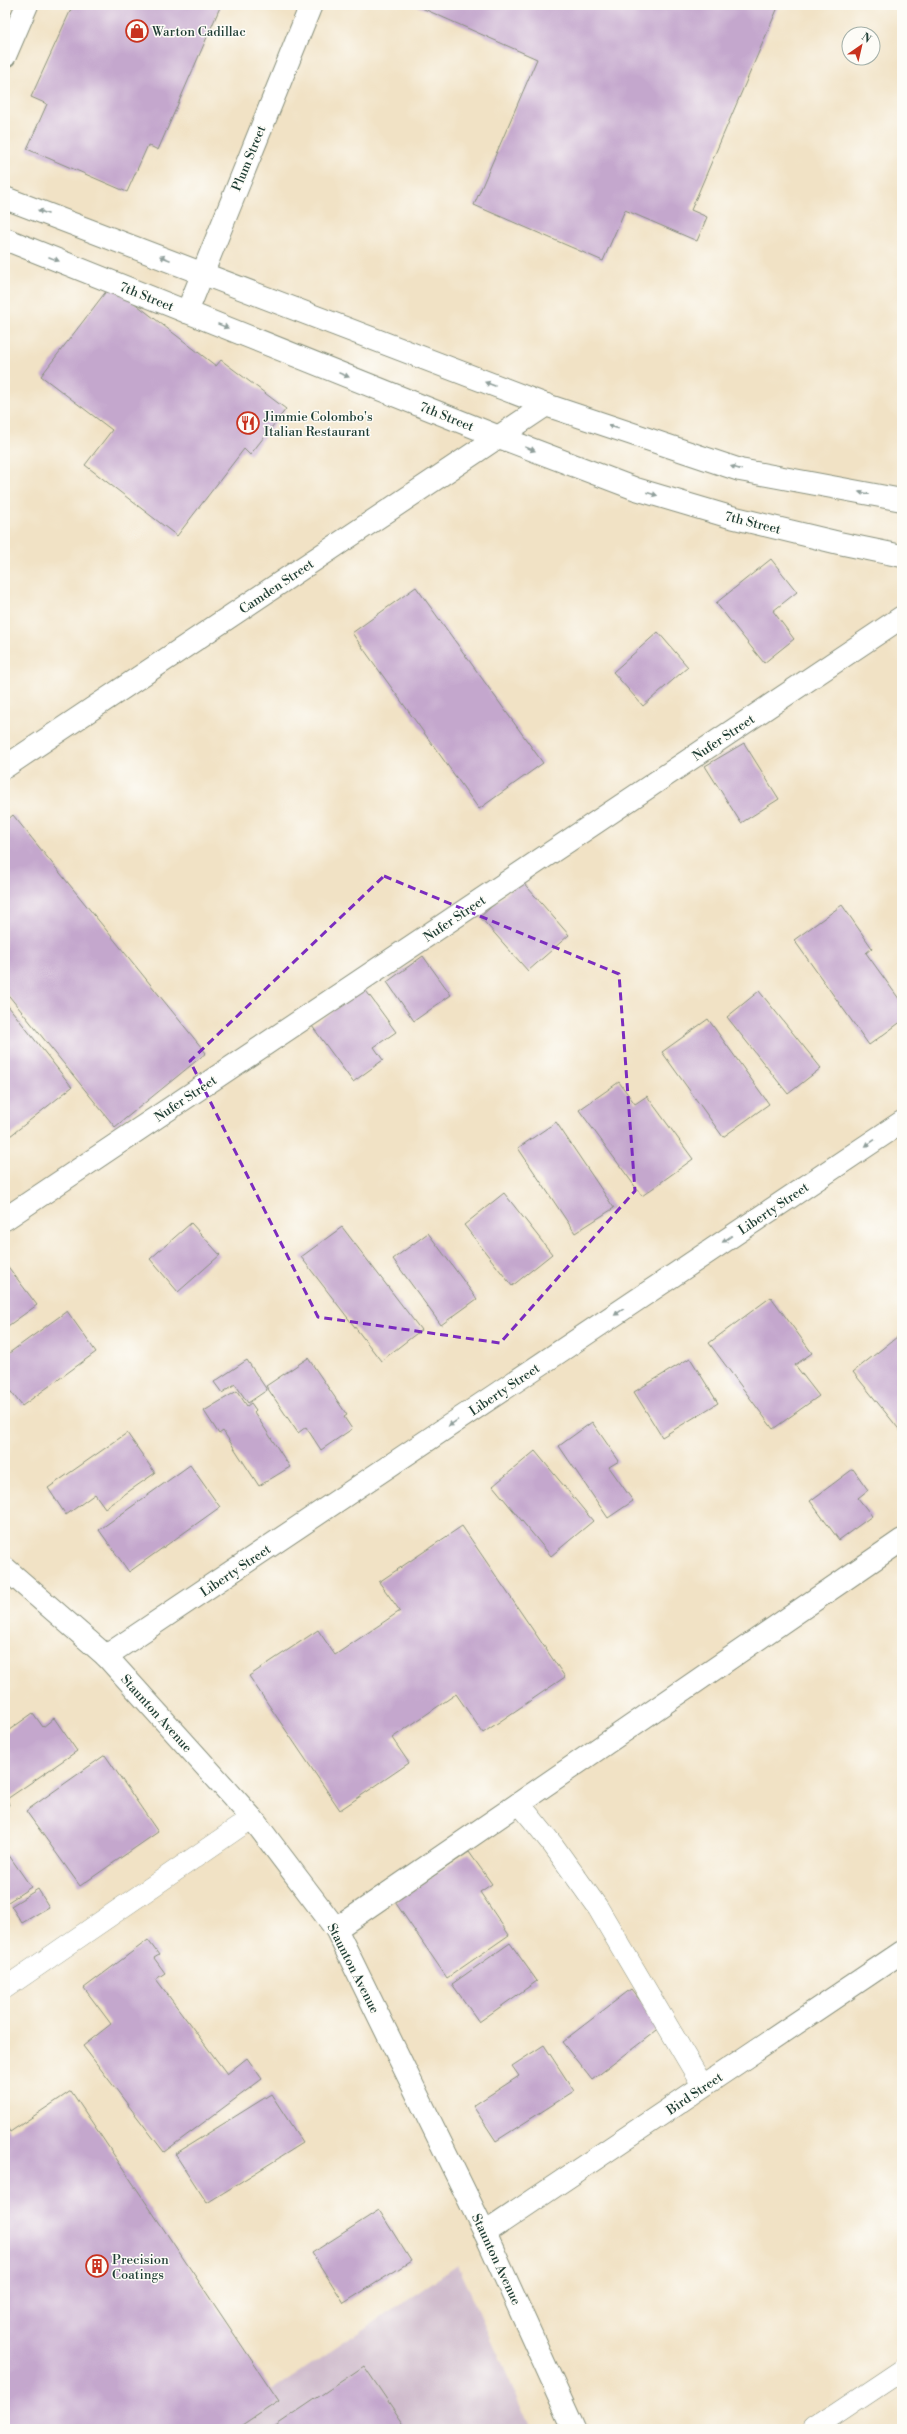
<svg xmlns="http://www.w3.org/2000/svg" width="907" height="2434" viewBox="0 0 907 2434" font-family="'Libre Bodoni',serif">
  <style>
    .industrial { fill: #d0bdcd }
    .building { fill: #c4a7cd }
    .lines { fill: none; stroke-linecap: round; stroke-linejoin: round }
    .service-casing { stroke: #88907c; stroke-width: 22 }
    .minor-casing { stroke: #88907c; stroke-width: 24 }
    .tertiary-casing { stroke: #88907c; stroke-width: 24 }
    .secondary-casing { stroke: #88907c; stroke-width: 24 }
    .primary-casing { stroke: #88907c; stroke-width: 24 }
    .service { stroke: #fff; stroke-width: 21 }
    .minor { stroke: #fff; stroke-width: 22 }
    .tertiary { stroke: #fff; stroke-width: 22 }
    .secondary { stroke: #fff; stroke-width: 22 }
    .primary { stroke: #fff; stroke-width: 22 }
    .oneway { fill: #8f9e9a }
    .marked { fill: none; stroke: #7b2cbf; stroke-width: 3; stroke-dasharray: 8 5; stroke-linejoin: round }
    .labels { text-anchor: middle; stroke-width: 3; stroke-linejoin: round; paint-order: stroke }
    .poi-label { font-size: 13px; fill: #1f3d34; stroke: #fdfcf7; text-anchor: start }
    .street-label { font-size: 13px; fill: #1f3d34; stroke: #fdfcf7 }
  </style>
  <rect width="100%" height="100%" fill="#fdfcf7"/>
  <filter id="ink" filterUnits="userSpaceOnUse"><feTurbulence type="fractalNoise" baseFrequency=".025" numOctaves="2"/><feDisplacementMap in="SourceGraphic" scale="8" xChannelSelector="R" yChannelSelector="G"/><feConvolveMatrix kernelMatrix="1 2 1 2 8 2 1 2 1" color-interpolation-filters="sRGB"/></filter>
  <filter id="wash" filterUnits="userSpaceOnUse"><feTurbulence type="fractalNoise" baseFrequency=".012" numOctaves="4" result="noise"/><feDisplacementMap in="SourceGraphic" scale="16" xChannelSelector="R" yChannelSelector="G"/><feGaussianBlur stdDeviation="0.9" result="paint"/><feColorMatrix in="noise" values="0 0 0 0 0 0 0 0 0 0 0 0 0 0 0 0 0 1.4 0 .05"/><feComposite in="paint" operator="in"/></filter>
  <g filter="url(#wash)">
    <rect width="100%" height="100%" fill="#f1e2c5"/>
    <polygon class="industrial" points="458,2265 531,2429 216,2429"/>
    <g id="blocks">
      <g class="building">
        <polygon points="73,5 221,5 158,150 148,145 127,192 27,149 47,104 31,97"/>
        <polygon points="415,5 779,5 691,210 707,217 697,241 625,210 603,261 474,205 537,59"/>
        <polygon points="111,285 216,366 221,360 286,409 250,455 244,449 177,536 85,465 112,430 41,376"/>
        <polygon points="771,559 797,592 773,611 794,639 764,663 716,603"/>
        <polygon points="416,587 543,763 479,809 352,633"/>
        <polygon points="658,632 688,667 643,706 613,672"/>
        <polygon points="744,743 779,799 741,823 705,766"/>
        <polygon points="13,815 206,1053 115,1127 5,991 5,822"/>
        <polygon points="521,880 569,935 528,971 480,917"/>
        <polygon points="842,905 872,948 866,953 902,1003 902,1021 869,1045 794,940"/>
        <polygon points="423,956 451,995 414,1021 387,982"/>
        <polygon points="364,988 396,1032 374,1047 383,1060 353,1082 312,1026"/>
        <polygon points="759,991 821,1068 788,1094 727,1017"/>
        <polygon points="5,1002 72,1087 5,1140"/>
        <polygon points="708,1019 769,1104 723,1137 662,1052"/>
        <polygon points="619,1082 635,1104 647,1096 693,1159 642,1196 579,1110"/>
        <polygon points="556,1122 614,1208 575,1233 518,1148"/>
        <polygon points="504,1193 552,1254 512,1286 464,1225"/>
        <polygon points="191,1223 220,1255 178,1292 150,1259"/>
        <polygon points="342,1227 421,1330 381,1361 301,1257"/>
        <polygon points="428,1233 477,1299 441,1325 393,1259"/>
        <polygon points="6,1264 37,1305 5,1328 5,1265"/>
        <polygon points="771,1297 812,1353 795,1365 819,1396 773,1429 709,1343"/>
        <polygon points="67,1311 96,1352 22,1406 8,1388 5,1391 5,1356"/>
        <polygon points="897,1337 902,1343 902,1433 853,1372"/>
        <polygon points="308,1358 347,1415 344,1417 352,1429 321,1450 306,1427 298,1433 266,1386"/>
        <polygon points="690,1358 718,1403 662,1437 634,1392"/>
        <polygon points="247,1360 267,1390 248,1403 235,1384 222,1393 214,1382"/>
        <polygon points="237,1391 247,1406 251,1403 256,1410 254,1412 290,1467 259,1486 223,1431 219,1434 204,1411"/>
        <polygon points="592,1422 619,1461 609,1467 633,1501 608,1518 559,1446"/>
        <polygon points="127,1433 155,1473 105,1508 95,1494 66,1515 48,1488"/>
        <polygon points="535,1451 593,1521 551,1556 493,1486"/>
        <polygon points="190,1465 220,1507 129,1572 99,1530"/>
        <polygon points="853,1469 868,1490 858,1498 872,1516 839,1540 810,1501"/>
        <polygon points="462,1526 565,1677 483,1733 456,1694 392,1738 409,1763 340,1810 249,1676 318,1630 335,1655 400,1611 379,1582"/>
        <polygon points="33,1713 43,1727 54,1718 77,1751 7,1799 9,1805 5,1807 5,1733"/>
        <polygon points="105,1755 158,1832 80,1886 26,1811"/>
        <polygon points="469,1852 492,1884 480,1892 509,1935 447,1978 395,1902"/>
        <polygon points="8,1854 31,1887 5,1904 5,1856"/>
        <polygon points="38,1889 49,1907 22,1923 11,1906"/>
        <polygon points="148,1940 159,1955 154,1958 165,1973 156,1979 227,2074 247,2058 262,2079 164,2152 83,2046 111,2024 84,1988"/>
        <polygon points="510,1943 537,1981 479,2022 452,1984"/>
        <polygon points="631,1989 661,2027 592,2080 562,2042"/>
        <polygon points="544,2045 574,2091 496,2141 473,2106 519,2076 512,2066"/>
        <polygon points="71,2091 279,2401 237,2429 5,2429 5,2124 10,2132"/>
        <polygon points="271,2094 303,2143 207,2203 175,2154"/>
        <polygon points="379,2210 411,2261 344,2303 312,2253"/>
        <polygon points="364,2366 407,2429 271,2429"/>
      </g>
    </g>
  </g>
  <g filter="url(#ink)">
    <use href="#blocks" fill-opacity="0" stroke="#88907c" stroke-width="1"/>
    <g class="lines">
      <g class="service-casing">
        <g id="service">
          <polyline points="519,1803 553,1845 598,1908 703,2086"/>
          <polyline points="5,1988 252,1818"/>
          <polyline points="814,2429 902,2370"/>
        </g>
      </g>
      <g class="minor-casing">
        <g id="minor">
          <polyline points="5,56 27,5"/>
          <polyline points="5,767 546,405"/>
          <polyline points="5,1219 902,617"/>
          <polyline points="106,1656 902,1122"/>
          <polyline points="336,1929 902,1540"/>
          <polyline points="485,2233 902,1952"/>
        </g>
      </g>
      <g class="tertiary-casing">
        <polyline id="tertiary" points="187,312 311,5"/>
      </g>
      <g class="secondary-casing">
        <g id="secondary">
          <polyline points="5,198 546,405 740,470 902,500"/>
          <polyline points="5,239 499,437 636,489 727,516 839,543 902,556"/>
        </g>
      </g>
      <g class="primary-casing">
        <polyline id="primary" points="5,1568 106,1656 252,1818 336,1929 485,2233 574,2429"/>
      </g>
      <use href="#service" class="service"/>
      <use href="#minor" class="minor"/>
      <use href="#tertiary" class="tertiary"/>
      <use href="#secondary" class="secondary"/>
      <use href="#primary" class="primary"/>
    </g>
    <defs><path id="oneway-solid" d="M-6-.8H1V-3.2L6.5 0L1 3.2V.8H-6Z"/></defs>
    <g class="oneway">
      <use href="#oneway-solid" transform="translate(43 212) rotate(-159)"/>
      <use href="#oneway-solid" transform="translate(165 258) rotate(-159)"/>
      <use href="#oneway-solid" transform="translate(54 259) rotate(22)"/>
      <use href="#oneway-solid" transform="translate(223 326) rotate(22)"/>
      <use href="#oneway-solid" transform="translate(344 375) rotate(22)"/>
      <use href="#oneway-solid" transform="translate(490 384) rotate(-159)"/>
      <use href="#oneway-solid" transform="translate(613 427) rotate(-162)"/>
      <use href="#oneway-solid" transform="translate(530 449) rotate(21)"/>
      <use href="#oneway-solid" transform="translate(736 468) rotate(-163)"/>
      <use href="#oneway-solid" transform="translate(864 493) rotate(-169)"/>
      <use href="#oneway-solid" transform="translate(652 494) rotate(16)"/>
      <use href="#oneway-solid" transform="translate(870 1143) rotate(146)"/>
      <use href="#oneway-solid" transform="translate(727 1239) rotate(146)"/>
      <use href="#oneway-solid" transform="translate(619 1312) rotate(146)"/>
      <use href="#oneway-solid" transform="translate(453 1423) rotate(146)"/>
    </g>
  </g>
  <path class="marked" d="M 384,876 L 619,974 L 635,1191 L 500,1343 L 318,1317 L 190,1061 Z"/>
  <defs>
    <g id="shop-ring" transform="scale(1.15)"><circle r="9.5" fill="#fdfcf7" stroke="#c8321e" stroke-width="1.5"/><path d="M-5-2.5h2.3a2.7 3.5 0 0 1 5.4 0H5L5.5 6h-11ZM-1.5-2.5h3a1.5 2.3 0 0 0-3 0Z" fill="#c8321e"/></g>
    <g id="restaurant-ring" transform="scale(1.15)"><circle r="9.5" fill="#fdfcf7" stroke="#c8321e" stroke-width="1.5"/><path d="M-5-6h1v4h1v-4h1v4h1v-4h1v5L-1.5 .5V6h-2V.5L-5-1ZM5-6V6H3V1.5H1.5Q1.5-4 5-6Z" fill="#c8321e"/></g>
    <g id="building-ring" transform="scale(1.15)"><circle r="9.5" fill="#fdfcf7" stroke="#c8321e" stroke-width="1.5"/><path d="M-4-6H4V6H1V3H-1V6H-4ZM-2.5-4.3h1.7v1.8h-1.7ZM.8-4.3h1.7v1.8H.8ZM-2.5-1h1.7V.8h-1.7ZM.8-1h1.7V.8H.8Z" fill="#c8321e"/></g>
  </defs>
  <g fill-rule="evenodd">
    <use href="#shop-ring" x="137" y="31"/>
    <use href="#restaurant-ring" x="248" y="423"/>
    <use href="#building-ring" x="97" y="2266"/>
  </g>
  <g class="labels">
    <g class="poi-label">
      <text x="152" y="36">Warton Cadillac</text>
      <text x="264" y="421">Jimmie Colombo's<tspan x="264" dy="15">Italian Restaurant</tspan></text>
      <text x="112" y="2264">Precision<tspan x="112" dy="15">Coatings</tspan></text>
    </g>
    <g class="street-label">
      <text transform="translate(248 158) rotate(-68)" y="5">Plum Street</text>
      <text transform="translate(147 296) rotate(22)" y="5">7th Street</text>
      <text transform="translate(447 416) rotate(22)" y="5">7th Street</text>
      <text transform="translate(753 522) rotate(14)" y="5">7th Street</text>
      <text transform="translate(276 586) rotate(-34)" y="5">Camden Street</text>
      <text transform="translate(723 737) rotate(-34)" y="5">Nufer Street</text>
      <text transform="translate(454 918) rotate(-34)" y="5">Nufer Street</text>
      <text transform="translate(185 1098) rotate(-34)" y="5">Nufer Street</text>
      <text transform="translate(773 1208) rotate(-34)" y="5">Liberty Street</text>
      <text transform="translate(504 1389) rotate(-34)" y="5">Liberty Street</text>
      <text transform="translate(235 1570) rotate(-34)" y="5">Liberty Street</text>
      <text transform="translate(157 1713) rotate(48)" y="5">Staunton Avenue</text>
      <text transform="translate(354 1968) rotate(63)" y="5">Staunton Avenue</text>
      <text transform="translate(694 2093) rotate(-34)" y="5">Bird Street</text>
      <text transform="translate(497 2259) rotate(65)" y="5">Staunton Avenue</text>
    </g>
  </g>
  <rect width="907" height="2434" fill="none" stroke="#fdfcf7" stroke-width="20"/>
  <g transform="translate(861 46) rotate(34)"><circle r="19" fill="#fdfcf7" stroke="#a4b0a9"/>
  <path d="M0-3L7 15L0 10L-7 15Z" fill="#c8321e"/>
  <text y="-6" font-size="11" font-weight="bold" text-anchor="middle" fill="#1f3d34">N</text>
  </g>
</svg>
